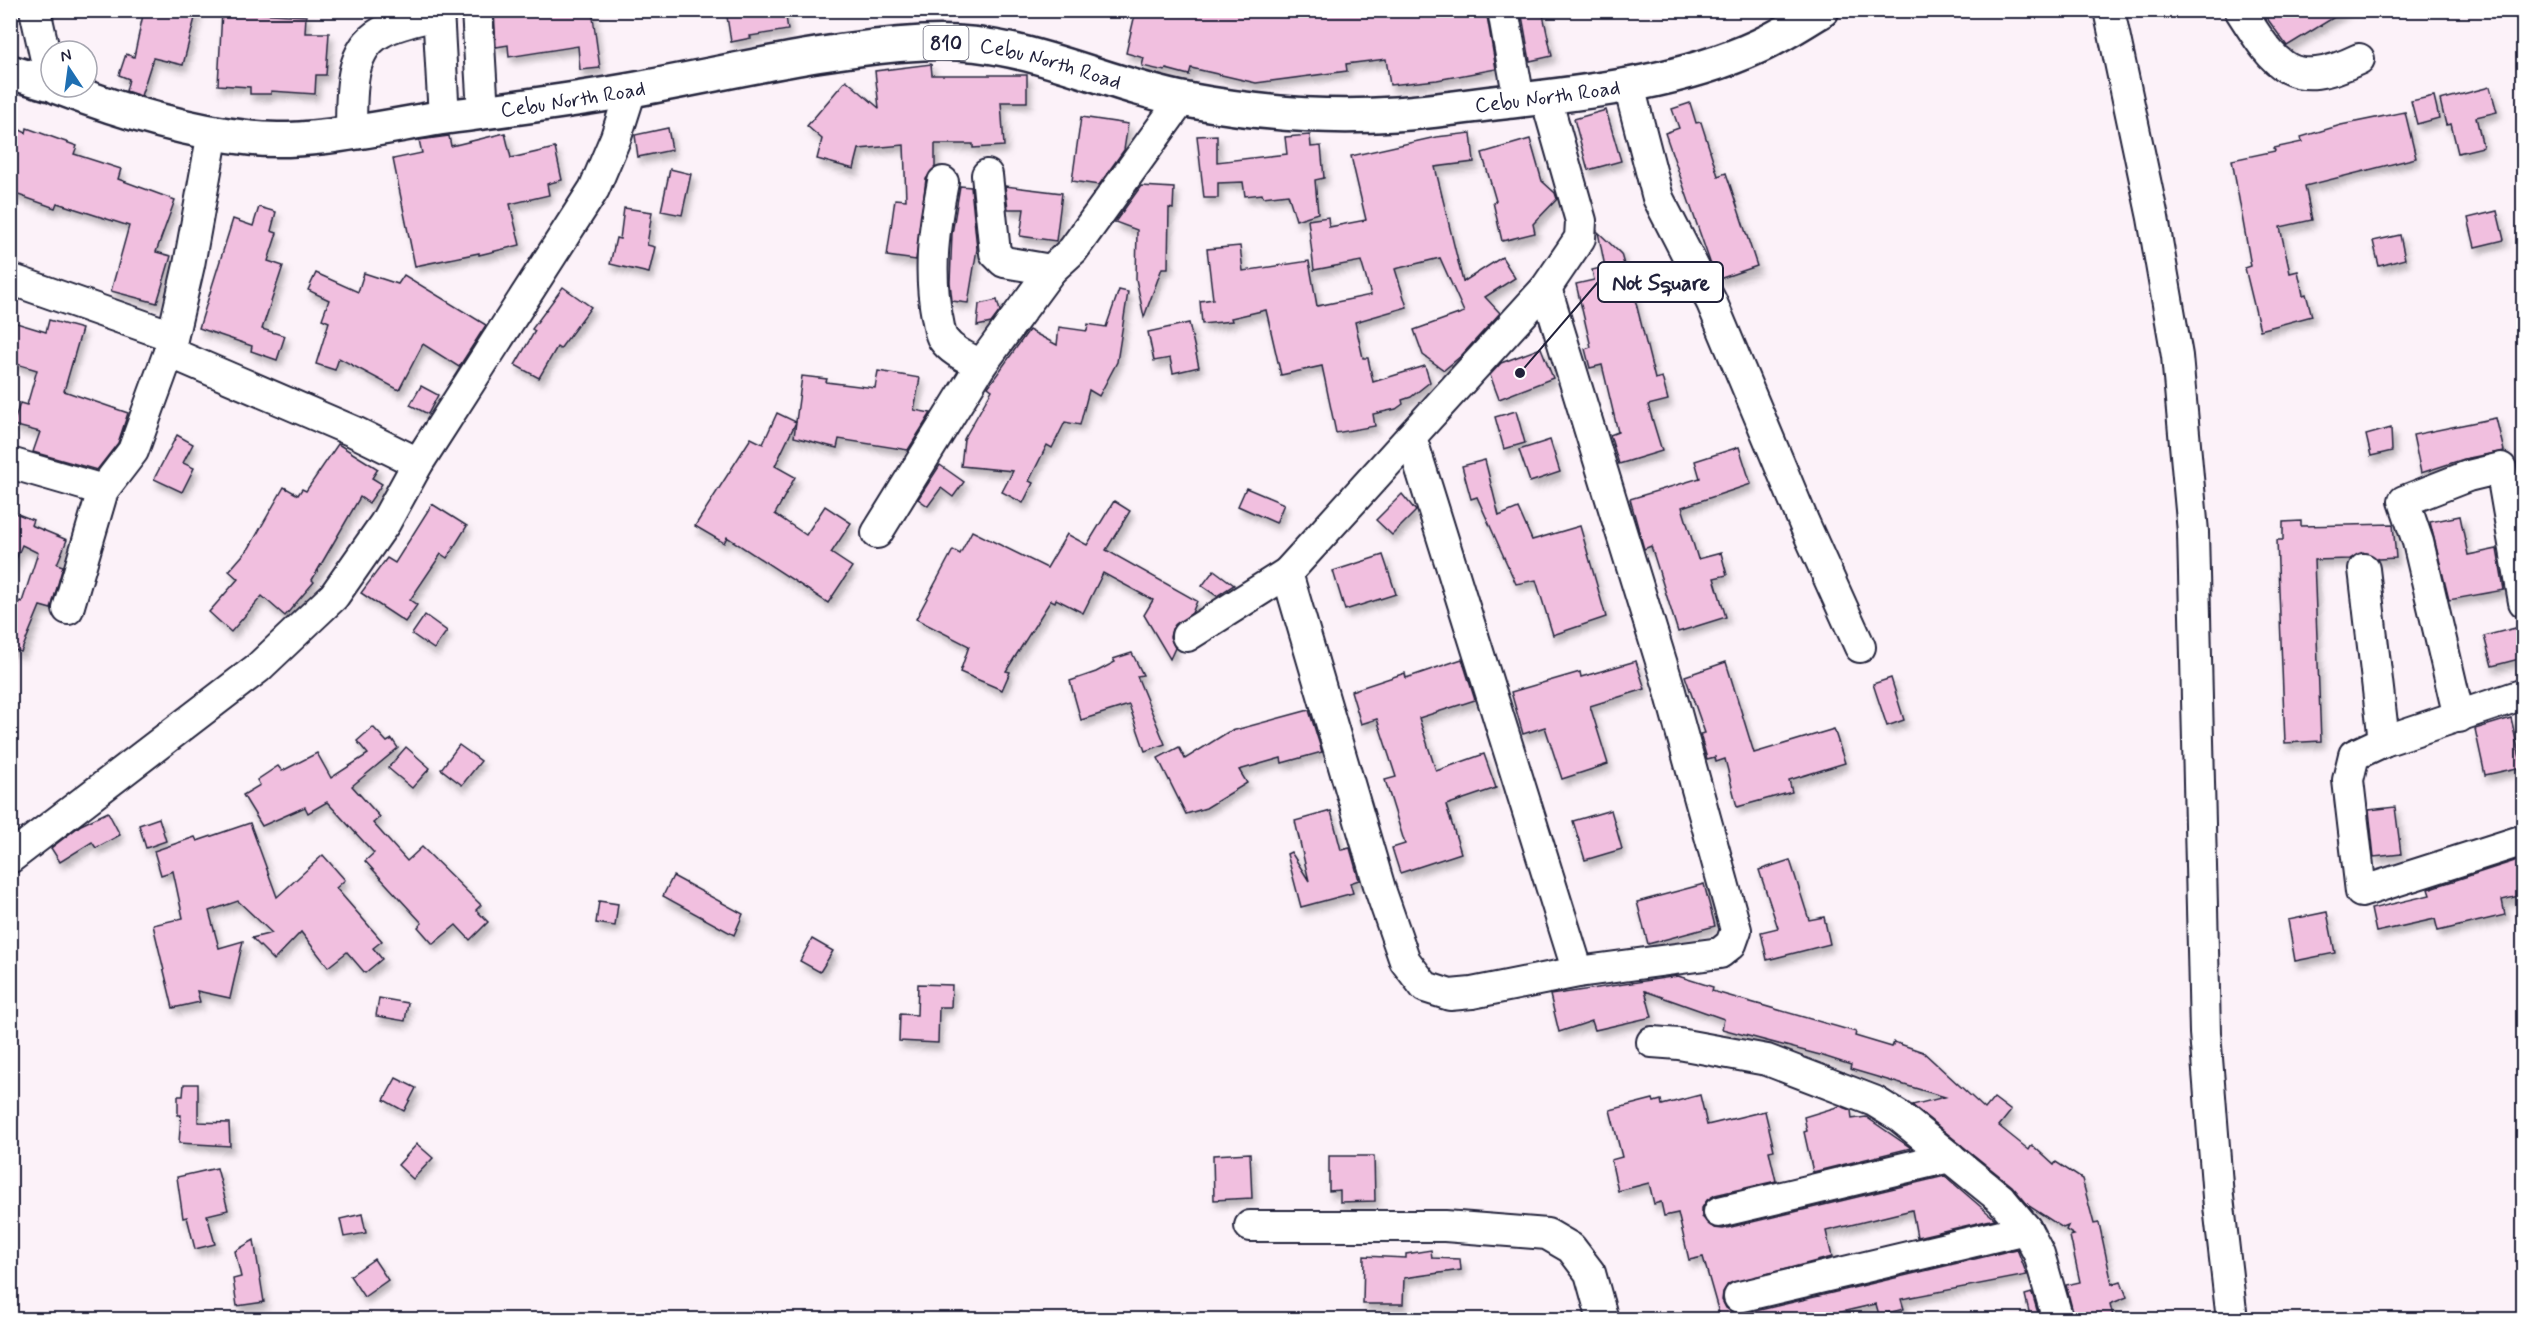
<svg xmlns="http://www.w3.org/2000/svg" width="2534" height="1330" viewBox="0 0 2534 1330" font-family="Mynerve,sans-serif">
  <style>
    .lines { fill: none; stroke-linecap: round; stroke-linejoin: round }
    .stream { stroke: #6287a6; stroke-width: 7 }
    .building { fill: #f1bfdf; stroke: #22223b; stroke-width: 1.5; filter: url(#shadow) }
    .minor-casing { stroke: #22223b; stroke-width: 34 }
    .highway-casing { stroke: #22223b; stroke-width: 38 }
    .minor { stroke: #fff; stroke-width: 30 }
    .highway { stroke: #fff; stroke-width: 33 }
    .labels { text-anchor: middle; stroke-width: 6; stroke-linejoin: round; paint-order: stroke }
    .shield { fill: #fff; stroke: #646476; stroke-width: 1.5 }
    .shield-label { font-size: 20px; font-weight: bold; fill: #22223b }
    .street-label { font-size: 21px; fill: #22223b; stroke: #fff }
    .leader { fill: none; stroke: #22223b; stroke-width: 2 }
    .callout-dot { fill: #22223b; stroke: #fff; stroke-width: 2 }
    .callout { fill: #fff; stroke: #22223b; stroke-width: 2 }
    .callout-label { font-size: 22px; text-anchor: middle; font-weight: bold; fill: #22223b }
  </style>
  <defs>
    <filter id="shadow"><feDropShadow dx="3.5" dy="6" stdDeviation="3" flood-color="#0004"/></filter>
  </defs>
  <rect width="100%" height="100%" fill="#fcf2f9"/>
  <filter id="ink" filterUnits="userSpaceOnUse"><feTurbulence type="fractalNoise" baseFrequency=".0167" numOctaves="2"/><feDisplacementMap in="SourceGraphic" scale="12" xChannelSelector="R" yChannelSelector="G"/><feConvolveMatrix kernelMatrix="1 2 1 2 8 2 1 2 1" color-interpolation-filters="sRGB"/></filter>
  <g filter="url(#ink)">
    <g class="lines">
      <polyline class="stream" points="834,11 840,10"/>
    </g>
    <g class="building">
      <polygon points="144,10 197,10 183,65 153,58 141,96 126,91 129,79 119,75 126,54 134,57"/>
      <polygon points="494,10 592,10 600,68 580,70 578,46 509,57 508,45 496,47"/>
      <polygon points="726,10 785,10 788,30 750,36 751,38 731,42"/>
      <polygon points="1136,10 1486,10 1496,69 1437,80 1390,85 1386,59 1346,64 1347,71 1256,83 1191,68 1189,75 1166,69 1165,71 1142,66 1144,58 1126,53"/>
      <polygon points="1521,10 1542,10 1552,56 1530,61"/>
      <polygon points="2261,10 2346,10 2287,46"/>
      <polygon points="222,11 306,16 305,33 329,33 326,75 316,75 315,94 271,91 271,94 250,94 250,87 218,85"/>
      <polygon points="931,64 932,75 1027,75 1027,102 1001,102 1004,146 973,148 973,144 935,144 935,167 926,179 916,260 887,256 895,199 906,200 904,145 859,149 854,169 817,159 822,139 807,126 846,80 879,108 875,71"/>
      <polygon points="2490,87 2497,112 2476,117 2483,147 2458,153 2451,124 2446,125 2440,100"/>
      <polygon points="2434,96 2439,118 2417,124 2411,101"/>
      <polygon points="1690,103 1696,123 1701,122 1718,176 1726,173 1757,266 1719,279 1710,262 1665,133 1679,128 1672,109"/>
      <polygon points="1606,110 1621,161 1588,170 1574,119"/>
      <polygon points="2405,112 2416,158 2305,186 2312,220 2280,227 2290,273 2298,271 2303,295 2306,294 2312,316 2260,330 2245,268 2251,266 2232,160 2275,151 2274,148 2302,142 2301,137 2341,125"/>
      <polygon points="1081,117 1128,124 1124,150 1099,185 1072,181"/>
      <polygon points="10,125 26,133 27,128 77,146 74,154 121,169 118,179 175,200 156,252 171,256 157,303 111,291 129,226 57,203 55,208 10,192"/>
      <polygon points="668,128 672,150 638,157 635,135"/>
      <polygon points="505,133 511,158 555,148 562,180 547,184 549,195 510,204 520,245 479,255 479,253 415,266 393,159 422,153 419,140 449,136 451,146"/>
      <polygon points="1471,133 1474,162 1435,167 1463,282 1502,257 1515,278 1485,297 1500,313 1461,356 1444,370 1423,355 1414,330 1464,312 1440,258 1395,269 1407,307 1355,322 1363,358 1368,358 1373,382 1425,366 1430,382 1411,397 1402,400 1403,404 1396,409 1373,414 1375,426 1336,433 1322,366 1281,375 1266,310 1231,318 1232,321 1202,324 1200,301 1213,299 1207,249 1240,246 1243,271 1309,261 1317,306 1371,295 1361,261 1314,270 1308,220 1328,217 1329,227 1366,220 1351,156 1436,137"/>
      <polygon points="1217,135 1217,162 1287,154 1285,137 1310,135 1311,147 1321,146 1324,178 1315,180 1318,213 1296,220 1288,194 1263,197 1262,194 1245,196 1243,182 1218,183 1218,198 1204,198 1197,136"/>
      <polygon points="1530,139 1542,181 1555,193 1557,199 1533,224 1535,233 1502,241 1493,202 1496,201 1482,153"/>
      <polygon points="670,169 691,174 682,215 661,211"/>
      <polygon points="960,186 971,187 977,249 968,303 952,301 950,282 952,234"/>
      <polygon points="1005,186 1062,193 1056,241 1020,236 1024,209 1008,209"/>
      <polygon points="1141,186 1174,188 1173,209 1169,208 1168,268 1162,268 1144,317 1136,279 1137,230 1115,222"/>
      <polygon points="259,207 276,212 271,231 277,233 268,261 283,266 262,329 285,336 277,360 251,351 252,346 199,328 233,219 253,226"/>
      <polygon points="624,208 652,212 647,245 655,247 649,273 610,264 616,238 620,239"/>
      <polygon points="2497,211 2504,240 2475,247 2468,218"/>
      <polygon points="1598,232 1621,254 1626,272 1628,271 1655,379 1662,377 1668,400 1648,405 1662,451 1619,464 1610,435 1618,432 1602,365 1590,368 1585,349 1591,347 1576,284 1594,280 1592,270 1605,267"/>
      <polygon points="2400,235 2405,259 2379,266 2373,241"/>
      <polygon points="316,273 358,292 364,273 398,284 404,275 486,325 459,367 423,344 399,390 339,358 335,370 316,364 329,322 322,319 329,300 308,290"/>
      <polygon points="563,287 591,307 560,349 557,347 539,378 515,365 535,331 532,329"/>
      <polygon points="1119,290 1128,292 1117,362 1099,396 1089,390 1080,425 1065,422 1052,448 1047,445 1029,481 1033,483 1023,503 1002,492 1013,471 961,466 964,439 992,390 988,387 1029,330 1057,345 1059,327 1087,331 1088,324 1106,327"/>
      <polygon points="997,300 1000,311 991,323 977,326 979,304"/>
      <polygon points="49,320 82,329 64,391 128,413 118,443 97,470 33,452 40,432 13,425 20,403 27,405 37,370 10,362 10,321 46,332"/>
      <polygon points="1189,323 1199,367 1173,373 1170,358 1154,361 1148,332"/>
      <polygon points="1541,348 1553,378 1499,399 1490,375 1501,363"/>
      <polygon points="878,371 920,378 914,410 931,413 908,450 839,439 837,448 794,437 802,376 827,379 826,382 875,388"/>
      <polygon points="421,386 438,395 428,414 410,405"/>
      <polygon points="1516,411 1525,443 1504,449 1495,417"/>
      <polygon points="777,413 796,422 775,466 795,477 775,514 806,535 825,506 851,523 831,553 852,567 828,603 727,537 724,543 695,526 751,438 763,444"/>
      <polygon points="2496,418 2504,451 2464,459 2421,473 2413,435"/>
      <polygon points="2391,428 2392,451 2371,456 2366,435"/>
      <polygon points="177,435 193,444 183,463 194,468 182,492 154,479"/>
      <polygon points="1550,440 1560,472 1530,482 1519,450"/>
      <polygon points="338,444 378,469 372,478 382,484 369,503 360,497 312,580 314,582 285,616 262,596 231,632 209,612 238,579 229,571 249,548 284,487 298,495 302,489 306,491"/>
      <polygon points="1739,447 1751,484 1682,507 1698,559 1721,553 1727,575 1714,578 1726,617 1678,632 1651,546 1644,549 1630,499 1700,478 1695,461"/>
      <polygon points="1485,460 1499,516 1518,508 1532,540 1580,526 1606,617 1553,635 1536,580 1516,584 1477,497 1471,499 1462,466"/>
      <polygon points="940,465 964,482 953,497 941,488 928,506 918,499"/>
      <polygon points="1246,488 1284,504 1276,523 1238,506"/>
      <polygon points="1402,494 1416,511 1392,535 1376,520"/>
      <polygon points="1114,501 1130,511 1106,550 1197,601 1192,613 1172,629 1170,637 1175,648 1170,659 1144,615 1153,600 1103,573 1083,613 1056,599 1055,602 1051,600 1006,671 1010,672 1002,690 960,672 969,646 916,619 953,550 960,554 972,531 1047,568 1067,534 1087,545"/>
      <polygon points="432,504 467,526 447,558 441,554 410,600 417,605 405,622 361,593 387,558 395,563"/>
      <polygon points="10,511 33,520 31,525 67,540 57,564 63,566 51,609 40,606 21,652 10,648 15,622 12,620 20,601 22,602 38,553 22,545 10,573"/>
      <polygon points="2460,516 2468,555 2497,549 2504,590 2449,600 2430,522"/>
      <polygon points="2301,521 2301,526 2393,524 2396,558 2378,559 2363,552 2350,559 2314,560 2321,741 2285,743 2277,540 2283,540 2283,522"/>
      <polygon points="1383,555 1396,594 1345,610 1333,571"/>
      <polygon points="1214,570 1234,585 1217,596 1202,586"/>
      <polygon points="425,615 447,631 434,649 412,634"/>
      <polygon points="2523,626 2523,658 2492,666 2484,636"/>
      <polygon points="1132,653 1143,675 1137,676 1165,744 1145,751 1129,705 1081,720 1070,681 1096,672 1115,662 1113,659"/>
      <polygon points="1462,659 1475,700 1419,718 1436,771 1484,754 1496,788 1446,805 1461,853 1400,873 1392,848 1405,844 1385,780 1396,777 1377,719 1361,724 1351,691 1405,673 1406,678"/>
      <polygon points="1636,661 1645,689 1590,706 1608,764 1562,779 1545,727 1523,734 1511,692 1580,672 1581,677"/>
      <polygon points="1726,662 1754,753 1834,729 1845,763 1789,780 1792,792 1737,807 1725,759 1716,762 1715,757 1707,759 1700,734 1705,733 1685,676"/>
      <polygon points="1891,678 1904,720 1887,726 1873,684"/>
      <polygon points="1309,710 1322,752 1282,763 1281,758 1239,770 1247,783 1206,808 1186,814 1158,758 1179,747 1185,759 1228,732"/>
      <polygon points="2511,718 2522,767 2485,775 2475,729"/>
      <polygon points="373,727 387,742 392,739 398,748 352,786 380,817 373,823 407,861 422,847 481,905 476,910 488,922 470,940 456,925 433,944 418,927 422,923 365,861 374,853 327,802 308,813 305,807 262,826 243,795 260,785 257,780 278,766 282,771 317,753 331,778 368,754 357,741"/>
      <polygon points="459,745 481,761 462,785 441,769"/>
      <polygon points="406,747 430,768 412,788 388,768"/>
      <polygon points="2395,807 2401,854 2374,857 2369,810"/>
      <polygon points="1611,810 1622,849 1585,860 1573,821"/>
      <polygon points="1331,811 1341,850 1350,848 1359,880 1350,883 1353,893 1301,907 1287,854 1291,852 1309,881 1295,821"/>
      <polygon points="108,812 120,835 96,848 92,842 60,862 51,848 81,825"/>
      <polygon points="159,818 166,841 146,848 139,825"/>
      <polygon points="250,823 277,897 323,855 345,880 336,888 382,941 373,948 382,959 365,973 347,952 328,967 301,932 274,960 252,938 272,933 238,901 209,911 219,948 243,941 230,998 197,991 200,1002 173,1008 153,925 183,918 173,871 161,875 154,851 195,837 197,841"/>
      <polygon points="2521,859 2523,895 2502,900 2505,915 2438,931 2435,919 2376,932 2371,909 2430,895 2428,889"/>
      <polygon points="1790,860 1809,920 1824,917 1830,944 1767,960 1761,932 1778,928 1759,870"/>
      <polygon points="673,876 743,914 734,935 663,896"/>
      <polygon points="1704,884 1715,926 1648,944 1637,902"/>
      <polygon points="599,901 618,904 615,926 596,923"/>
      <polygon points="2327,912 2335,953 2295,961 2288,920"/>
      <polygon points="812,939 833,951 820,972 800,961"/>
      <polygon points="1678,976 1713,987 1712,991 1856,1032 1855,1036 1892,1047 1894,1042 1923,1052 1985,1109 1994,1098 2011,1111 1999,1126 2029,1150 2032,1145 2054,1165 2056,1162 2082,1179 2094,1224 2099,1223 2112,1284 2121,1281 2127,1297 2110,1304 2114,1320 2075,1320 2066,1285 2080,1282 2070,1236 2074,1235 2066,1230 2068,1226 2063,1228 2029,1206 2012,1186 1912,1105 1945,1097 1850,1069 1851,1065 1820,1055 1722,1029 1724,1019 1645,991 1652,1017 1595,1030 1592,1021 1559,1032 1550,995"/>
      <polygon points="918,984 952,985 951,1007 939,1007 938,1043 899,1041 900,1014 917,1015"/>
      <polygon points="379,998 408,1003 405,1021 376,1016"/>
      <polygon points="396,1078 416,1088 404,1111 384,1100"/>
      <polygon points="184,1084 198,1084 198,1122 229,1123 230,1146 179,1143 181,1115 178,1115 178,1096 183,1096"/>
      <polygon points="1700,1095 1707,1125 1765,1111 1774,1150 1769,1151 1776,1181 1715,1195 1707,1200 1702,1208 1702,1217 1714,1228 1723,1229 1945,1176 1995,1219 1917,1237 1912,1210 1826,1231 1832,1257 1728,1284 1723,1292 1722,1300 1726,1308 1734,1313 1743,1314 2017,1249 2027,1275 1901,1299 1904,1309 1879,1315 1876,1304 1807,1320 1778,1320 1777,1313 1750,1320 1721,1320 1703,1257 1689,1260 1678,1213 1664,1216 1661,1202 1654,1204 1649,1183 1618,1191 1611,1160 1622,1157 1610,1110 1653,1099 1654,1102 1661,1100 1662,1105"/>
      <polygon points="1840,1106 1851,1110 1852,1119 1866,1117 1911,1148 1813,1172 1804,1132 1807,1131 1804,1117"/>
      <polygon points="417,1144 433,1158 413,1179 398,1165"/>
      <polygon points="1250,1153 1252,1198 1214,1200 1213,1155"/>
      <polygon points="1329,1156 1374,1156 1375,1201 1340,1202 1340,1190 1329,1191"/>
      <polygon points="217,1168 228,1210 207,1215 215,1244 195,1249 187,1217 183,1218 177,1177"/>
      <polygon points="362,1214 366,1233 344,1237 340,1219"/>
      <polygon points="254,1240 264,1302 237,1306 233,1279 241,1277 235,1251"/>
      <polygon points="1431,1250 1432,1258 1460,1259 1461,1270 1404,1278 1403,1304 1363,1304 1364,1256 1406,1258 1406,1254"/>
      <polygon points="374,1259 388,1280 364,1297 350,1276"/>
      <polygon points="2032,1293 2040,1320 2031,1320 2025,1295"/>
    </g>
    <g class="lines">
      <g class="minor-casing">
        <g id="minor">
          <polyline points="35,10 51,82"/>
          <polyline points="438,10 444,118"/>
          <polyline points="477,10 483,112"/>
          <polyline points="1503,10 1519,100"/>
          <polyline points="2109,10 2153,218 2177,356 2193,532 2205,1033 2218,1197 2232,1320"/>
          <path d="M 2240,10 C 2275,65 2290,92 2359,59"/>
          <polyline points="1629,86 1658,198 1712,303 1804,523 1860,647"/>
          <path d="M 351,132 C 352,100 347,52 380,33 C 396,23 420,20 438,14"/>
          <polyline points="987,175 995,253 1004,262 1051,270"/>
          <path d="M 943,182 C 934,227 928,271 937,317 C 939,324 939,333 943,339 C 952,352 968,358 981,365"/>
          <polyline points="10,279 172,336"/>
          <polyline points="169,352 355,432 418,463"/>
          <polyline points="1411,437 1578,972"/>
          <polyline points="10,463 103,490"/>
          <polyline points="877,533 981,365 1051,270 1073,250 1182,99"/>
          <polyline points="2364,569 2384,741"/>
          <polyline points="1287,573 1381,892 1405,961 1425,987 1450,995 1472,993 1578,972 1720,953 1731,944 1736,930 1668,684 1546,288"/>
          <polyline points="68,609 103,490 133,451 169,352 189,265 213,132"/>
          <polyline points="1187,636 1287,573 1546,288 1580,238 1581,221 1546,98"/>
          <polyline points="2524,694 2384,741 2354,755 2348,780 2361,892 2524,840"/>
          <polyline points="2459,717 2418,542 2404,501 2468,476 2501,468 2524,602"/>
          <polyline points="10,858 258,668 334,596 385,523 418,463 594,189 616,137 631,90"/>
          <polyline points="1652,1042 1679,1044 1767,1060 1874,1101 1900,1117 2001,1199 2026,1229 2039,1254 2058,1320"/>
          <polyline points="1719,1212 1950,1157"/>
          <polyline points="1250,1226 1445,1226 1547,1234 1571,1248 1590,1273 1603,1320"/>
          <polyline points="1739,1297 2026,1229"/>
        </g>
      </g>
      <g class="highway-casing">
        <g id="highway">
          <polyline points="10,72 51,84"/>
          <path id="s1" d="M 58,87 C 120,111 184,131 250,138 C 306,145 383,127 439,118 C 505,109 571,101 637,89 C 732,72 826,48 923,43 C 1022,37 1094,82 1187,100 C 1256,113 1325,119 1395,114 C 1431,112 1467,106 1503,102 C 1589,92 1679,83 1759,46 C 1781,36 1801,23 1822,10"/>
        </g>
      </g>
      <use href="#minor" class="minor"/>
      <use href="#highway" class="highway"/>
    </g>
  </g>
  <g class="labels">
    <rect class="shield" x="923.5" y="26" width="45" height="34" rx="4.5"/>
    <g class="shield-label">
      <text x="946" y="50">810</text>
    </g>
    <g class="street-label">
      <text dy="7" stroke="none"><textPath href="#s1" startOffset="1010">Cebu North Road</textPath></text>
      <text dy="7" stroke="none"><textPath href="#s1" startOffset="1514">Cebu North Road</textPath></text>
      <text dy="7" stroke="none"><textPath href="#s1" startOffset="525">Cebu North Road</textPath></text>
    </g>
  </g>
  <path class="leader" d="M1520 373L1598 282"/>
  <circle class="callout-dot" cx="1520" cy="373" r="6"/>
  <rect class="callout" x="1598" y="262" width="125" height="40" rx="6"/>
  <g class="callout-label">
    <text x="1661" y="290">Not Square</text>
  </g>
  <rect width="2534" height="1330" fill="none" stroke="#fff" stroke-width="36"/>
  <rect x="18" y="18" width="2498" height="1294" fill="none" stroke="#22223b" stroke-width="2" filter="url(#ink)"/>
  <g transform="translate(69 69) rotate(347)"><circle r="28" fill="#ffffff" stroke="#a7a7b1" stroke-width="1.5"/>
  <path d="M0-4.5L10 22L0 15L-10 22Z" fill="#1f6fb2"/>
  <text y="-9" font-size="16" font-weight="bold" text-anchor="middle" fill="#22223b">N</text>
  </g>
</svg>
